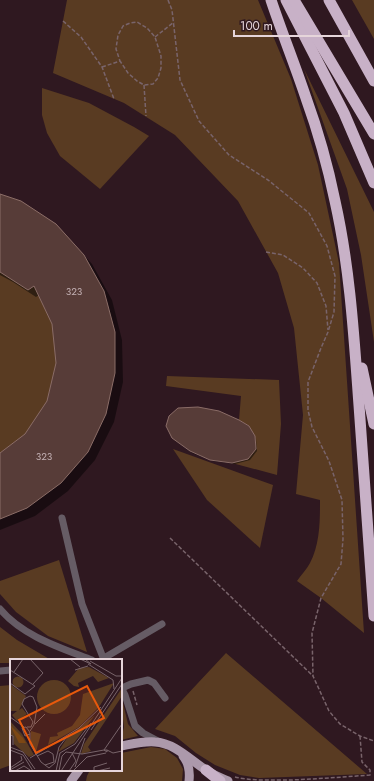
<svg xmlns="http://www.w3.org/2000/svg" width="374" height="781" viewBox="0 0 374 781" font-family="Jost,sans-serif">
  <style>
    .green { fill: #593b22 }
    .shadow { fill: #0007 }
    .building { fill: #573c38; stroke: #8a6c67 }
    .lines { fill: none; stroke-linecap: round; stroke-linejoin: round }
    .path { stroke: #79646b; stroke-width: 1.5; stroke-dasharray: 4 2; stroke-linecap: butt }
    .minor { stroke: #665c65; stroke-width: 7 }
    .major { stroke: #ac99ab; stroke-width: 9 }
    .highway { stroke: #c8b1c7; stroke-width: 11 }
    .labels { text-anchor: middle; stroke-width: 4; stroke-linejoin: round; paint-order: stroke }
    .number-label { font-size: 10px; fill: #c2afb2 }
    .inset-road { fill: none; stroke: #78646a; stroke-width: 1 }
    .view { fill: #e8590c; fill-opacity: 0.15; stroke: #e8590c; stroke-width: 2 }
    .inset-edge { fill: none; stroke: #e6d5da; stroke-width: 2 }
  </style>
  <rect width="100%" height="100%" fill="#2f1820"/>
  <g class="green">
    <path d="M 67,0 L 258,0 L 291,79 L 318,165 L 339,263 L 364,633 L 321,598 L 297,581 C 301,575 307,569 310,563 C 320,544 320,521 320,500 L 296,494 L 303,415 L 294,328 L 278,273 L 238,201 L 175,135 L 124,103 L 53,73 Z"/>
    <polygon points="352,0 374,0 374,39"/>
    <polygon points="304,69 374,212 374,342 361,255 347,189"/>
    <polygon points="42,88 89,103 134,127 149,136 100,189 60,156 47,133 42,115"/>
    <polygon points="0,194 21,201 56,224 84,255 104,291 115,332 115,373 106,414 88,452 61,483 27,508 0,519"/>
    <polygon points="167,376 279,380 281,424 277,475 232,463 248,459 249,426 239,420 241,396 166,386"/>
    <polygon points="173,449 273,485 260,548 207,500"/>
    <polygon points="59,560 87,652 48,636 16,612 0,594 0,581"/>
    <polygon points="0,627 17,640 51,660 11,660 11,663 0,663"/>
    <polygon points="226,653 367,774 259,778 240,775 215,765 196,753 175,736 155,729"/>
    <polygon points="11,685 11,765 0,769 0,686"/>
    <polygon points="123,703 128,724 138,736 121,740 124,727 121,704"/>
    <polygon points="151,747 165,749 177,758 183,769 182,781 86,781 87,776 90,770 121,770 121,753"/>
  </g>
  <g class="shadow">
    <polygon points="0,195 64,233 92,264 112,300 122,340 123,382 114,422 95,460 68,491 35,516 0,530 0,454 26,435 48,402 57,363 53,323 39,295 36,297 13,282 0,275"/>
    <polygon points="250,429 256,439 257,451 250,460 235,464 213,461 192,453 175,440"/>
  </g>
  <g class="building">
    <polygon points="0,194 21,201 56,224 84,255 104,291 115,332 115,373 106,414 88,452 61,483 27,508 0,519 0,453 25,434 47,401 56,363 52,324 34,286 28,290 0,272"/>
    <polygon points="198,407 219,411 239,420 249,426 255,436 256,449 248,459 232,463 210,460 190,451 172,438 166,426 169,416 178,408"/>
  </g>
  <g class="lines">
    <g class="path">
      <polyline points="168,0 172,10 180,80 199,121 229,155 268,180 309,213 327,246 335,276 334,312 328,332 321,348 308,382 308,410 312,427 329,461 342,500 343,539 341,564 321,598 312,633 313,676 329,711 340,724 360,736 374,741"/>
      <polyline points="63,21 81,37 102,67 114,99"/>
      <polyline points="155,37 174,22"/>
      <polyline points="102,67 120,61 128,73 137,81 144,85 153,84 158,78 161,68 161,56 155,37 147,28 137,22 130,23 123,26 118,35 116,49 120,61"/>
      <polyline points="144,85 146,116"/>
      <polyline points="266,252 283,255 303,268 317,283 326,306 328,330"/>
      <polyline points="170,538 313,676"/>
      <polyline points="133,691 137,705"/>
      <path d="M 235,777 C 251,781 273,780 290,780 C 317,779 343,777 370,775 L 370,770 L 362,762 L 360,736"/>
    </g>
    <g class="minor">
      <polyline points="62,518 82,604 104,660"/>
      <path d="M 0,609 C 22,636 61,648 92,660"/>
      <polyline points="104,658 162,624"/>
      <polyline points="0,671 11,670"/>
      <polyline points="121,687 125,695 135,726 143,733 158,741"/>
      <polyline points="122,688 131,684 148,680 154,683 165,698"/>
    </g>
    <g class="major">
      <path d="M 121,746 C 132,744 144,741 155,742 C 175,743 190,760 206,770 C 213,775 221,778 228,781"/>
      <path d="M 183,756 C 189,763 190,772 189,781"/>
      <polyline points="71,781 79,770"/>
    </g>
    <g class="highway">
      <path d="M 271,0 C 282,33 295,65 306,98 C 318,131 328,167 335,201 C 350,268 354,337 359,405 C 364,475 369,546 374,616"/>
      <polyline points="286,0 344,113 374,183"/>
      <polyline points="294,0 374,134"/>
      <polyline points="329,0 374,81"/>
      <polyline points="362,368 374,424"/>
      <polyline points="206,770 220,781"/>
    </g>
  </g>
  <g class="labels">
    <g class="number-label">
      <text x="74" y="295">323</text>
      <text x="44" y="460">323</text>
    </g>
  </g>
  <g transform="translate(10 659)">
    <rect width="112" height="112" fill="#2f1820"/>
    <path d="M 79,8 L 99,19 L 88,23 L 83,17 L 68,24 L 69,28 L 64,27 L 58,22 L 69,9 ZM2.5 23a5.5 5.5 0 1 1 11 0a5.5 5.5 0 1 1-11 0ZM27 38a17 17 0 1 1 34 0a17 17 0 1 1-34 0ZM 104,24 L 89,48 L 69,68 L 38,86 L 40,78 L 48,77 L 47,74 L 62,67 L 70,56 L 73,35 ZM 0,25 L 16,37 L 9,51 L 12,49 L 17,55 L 7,62 L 2,56 L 7,52 L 0,52 L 0,30 L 7,33 L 0,30 ZM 112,29 L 112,37 L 78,88 L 81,92 L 71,95 L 74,85 ZM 85,56 L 64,84 L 48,93 L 57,79 ZM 0,62 L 12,75 L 24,96 L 19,98 L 4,85 L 3,77 L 0,75 ZM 21,72 L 31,75 L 26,93 L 21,84 Z" fill="#593b22"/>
    <path d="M 0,66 L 13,79 L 16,84 L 9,84 Z" fill="#7c4714"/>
    <path class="inset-road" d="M 20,0 L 33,14 L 23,25M 60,0 L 70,8M 70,0 L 81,5 L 75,0M 80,2 L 106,17 L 112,17M 78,5 L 103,21 L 104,30M 0,11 L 25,27 L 15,35 L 0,24M 65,11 L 78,7M 4,13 L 13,0M 0,58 L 14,68M 25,65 L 35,55M 17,68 L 21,68 L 23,63 L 12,45 L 14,40 L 20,37 L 23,38 L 27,48 L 24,66 L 20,72M 81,71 L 112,25M 0,76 L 3,77 L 3,86M 19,79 L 20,85 L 31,103 L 39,109 L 45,104 L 49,88 L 56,79M 20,81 L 20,74 L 19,72 L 16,68 L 12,69 L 15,77 L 20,75M 0,88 L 13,93 L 25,110M 0,91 L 13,96 L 23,112M 94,91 L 112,65M 97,91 L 103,94 L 112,92M 27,97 L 38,92 L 43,95 L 44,103 L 35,106M 20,99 L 69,69 L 91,48M 65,108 L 75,79M 0,109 L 12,101 L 11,97M 0,111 L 14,103M 5,112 L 14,107 L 20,111M 46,112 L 50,94 L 65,85 L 81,64M 49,112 L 52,97 L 56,93 L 72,95 L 94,91 L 97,93 L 97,91 L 94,91M 51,112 L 112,19M 59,112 L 66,102 L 62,94M 63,112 L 77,98 L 96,94M 84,112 L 84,108 L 97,104M 87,112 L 100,109"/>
    <path class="view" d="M 77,27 L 94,59 L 26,94 L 9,61 Z"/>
    <rect width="112" height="112" class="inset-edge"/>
  </g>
  <path d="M234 30v6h115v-6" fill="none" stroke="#e6d5da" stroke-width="2"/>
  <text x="240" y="30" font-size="12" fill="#e6d5da" stroke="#2f1820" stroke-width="3" paint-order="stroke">100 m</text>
</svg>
